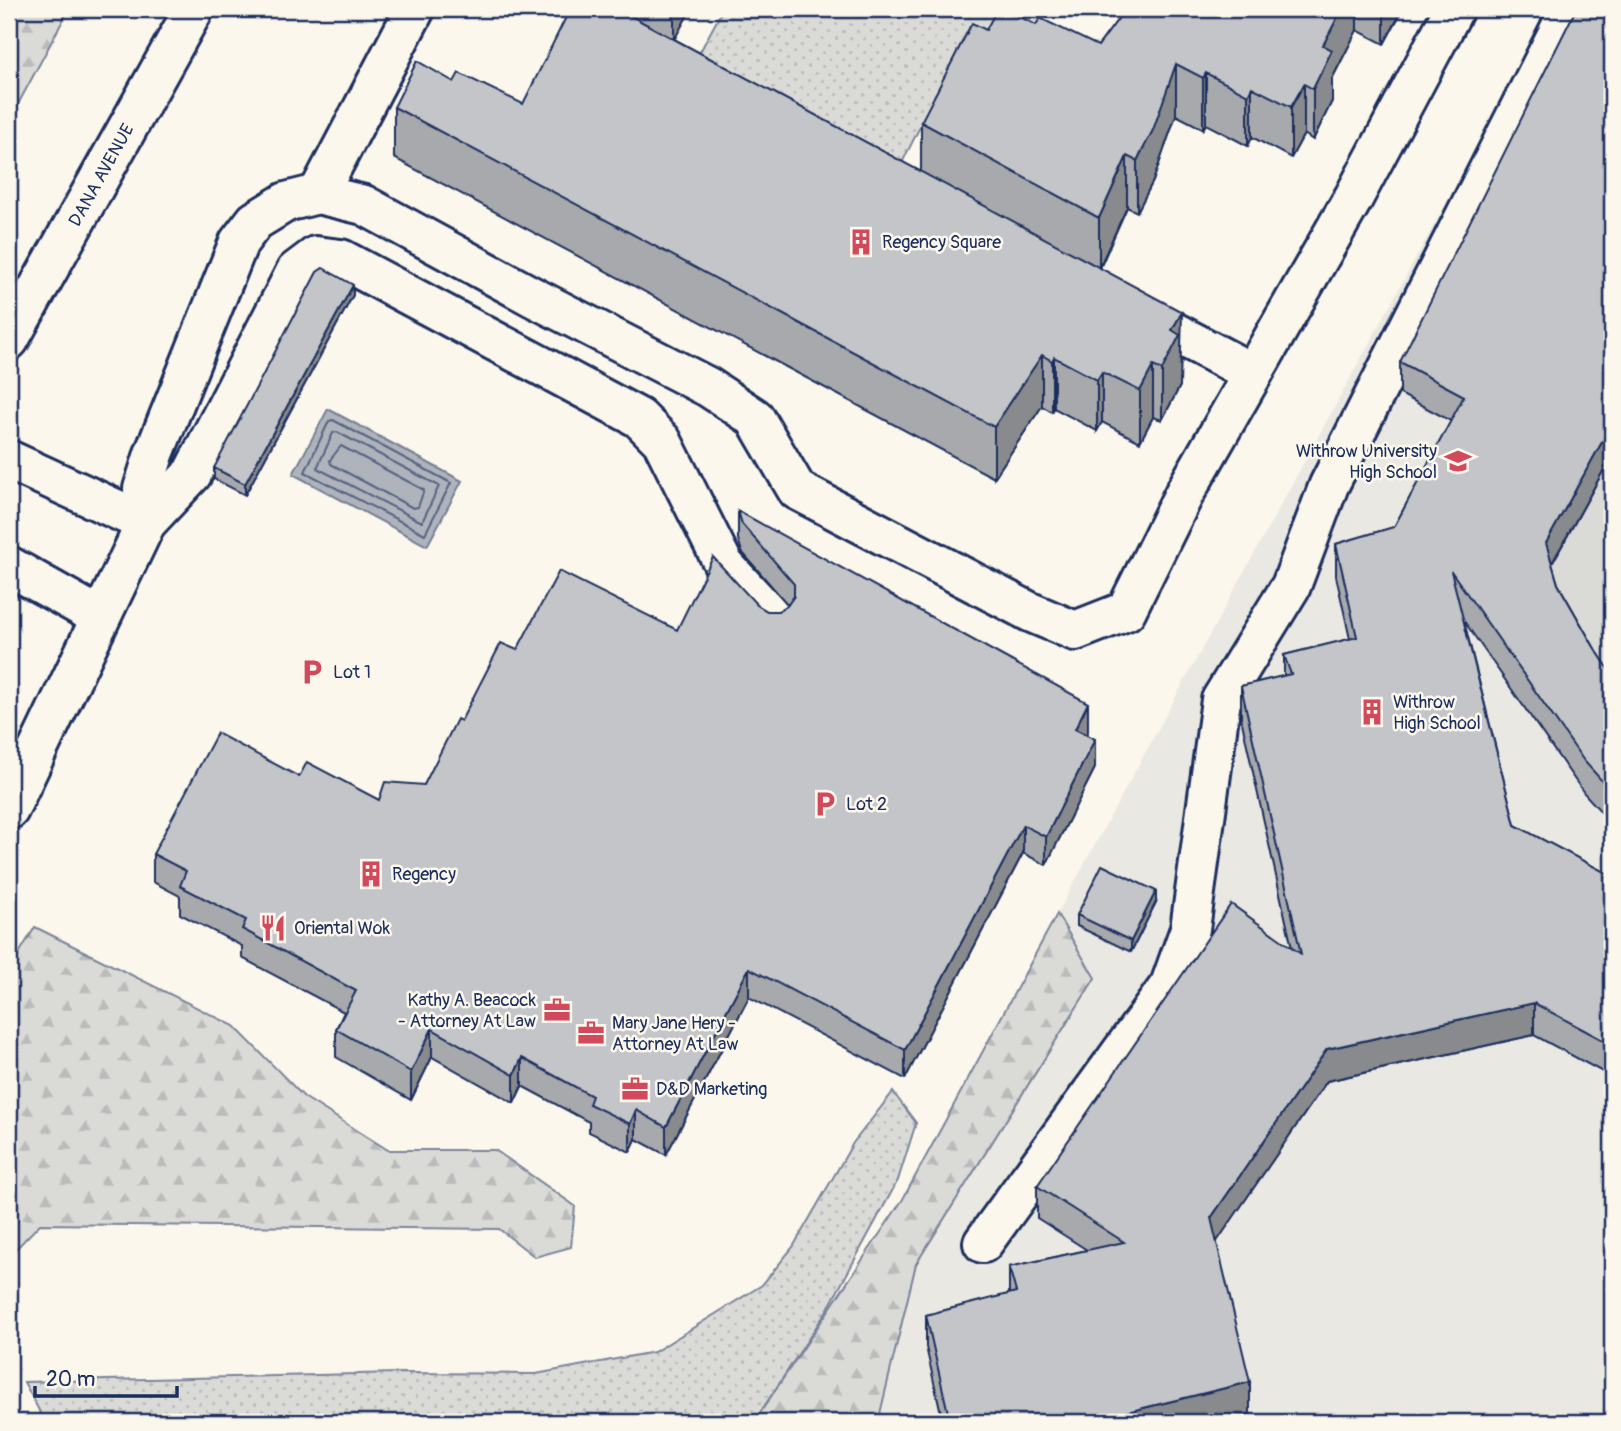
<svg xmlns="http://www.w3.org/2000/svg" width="1621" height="1431" viewBox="0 0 1621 1431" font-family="Pangolin,sans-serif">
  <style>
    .built { fill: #eae8e2 }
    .grass { fill: url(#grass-dots); stroke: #7a849a; stroke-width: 2 }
    .forest { fill: url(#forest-firs); stroke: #7a849a; stroke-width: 2 }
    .park { fill: #dadad7; stroke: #7a849a; stroke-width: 2 }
    .water { fill: #afb3bb; stroke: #747e96; stroke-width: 2 }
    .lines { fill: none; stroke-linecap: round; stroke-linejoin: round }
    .shore { stroke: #566483; stroke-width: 2 }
    .minor-casing { stroke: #1b2f5e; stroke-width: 44 }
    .minor { stroke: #fbf7ec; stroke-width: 38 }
    .wall { fill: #a8a9ad; stroke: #1b2f5e; stroke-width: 2 }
    .shaded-wall { fill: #888a8d; stroke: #1b2f5e; stroke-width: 2 }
    .building { fill: #c3c5c9; stroke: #1b2f5e; stroke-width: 2 }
    .labels { text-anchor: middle; stroke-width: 5; stroke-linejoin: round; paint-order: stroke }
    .street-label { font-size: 18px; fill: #1b2f5e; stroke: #fbf7ec }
    .poi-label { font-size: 18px; fill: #1b2f5e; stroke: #fbf7ec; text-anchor: start }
  </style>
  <defs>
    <pattern id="grass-dots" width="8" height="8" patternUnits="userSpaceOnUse" patternTransform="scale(1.75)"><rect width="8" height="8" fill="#dadad7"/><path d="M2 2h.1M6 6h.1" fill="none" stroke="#babbbb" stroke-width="1.8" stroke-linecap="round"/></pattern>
    <pattern id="forest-firs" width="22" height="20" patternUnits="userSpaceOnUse" patternTransform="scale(1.75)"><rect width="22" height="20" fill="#dadad7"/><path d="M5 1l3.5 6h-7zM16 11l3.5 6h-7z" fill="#babbbb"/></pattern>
  </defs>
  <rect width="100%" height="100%" fill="#fbf7ec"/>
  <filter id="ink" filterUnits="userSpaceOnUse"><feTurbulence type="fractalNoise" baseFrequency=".0143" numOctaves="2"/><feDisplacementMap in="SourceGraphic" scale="14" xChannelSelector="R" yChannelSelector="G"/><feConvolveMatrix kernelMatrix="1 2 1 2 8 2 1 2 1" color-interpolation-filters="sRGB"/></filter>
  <g filter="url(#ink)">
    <polygon class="built" points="1552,9 1612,9 1612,1422 784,1422 1057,914"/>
    <g class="grass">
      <polygon points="723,9 1022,9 1093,50 1087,90 970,26 899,169 695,61"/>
      <polygon points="893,1092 916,1123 898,1180 829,1307 754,1422 45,1422 24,1382 398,1373 536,1374 654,1352 762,1285 793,1247 853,1143"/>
    </g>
    <g class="forest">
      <polygon points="9,9 69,9 9,121"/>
      <polygon points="1057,914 1095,978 916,1264 878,1422 754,1422 903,1199"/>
      <polygon points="35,927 234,1026 304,1097 388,1150 495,1150 575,1206 571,1247 535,1257 499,1229 40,1224 9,1256 9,970"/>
    </g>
    <polygon class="park" points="1612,300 1612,824 1494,643"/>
    <polygon class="water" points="328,409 462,481 427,546 293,474"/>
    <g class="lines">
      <g class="shore">
        <polygon points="333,420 451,483 425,534 305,472 329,421"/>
        <polygon points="337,432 439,486 422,522 317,468 333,433"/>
        <polygon points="341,446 424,490 418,507 413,508 331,464 330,460"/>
      </g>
      <g class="minor-casing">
        <g id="minor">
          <polyline points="318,194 415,9"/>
          <polyline points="1136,312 1252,373"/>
          <path id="s1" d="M 9,340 L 194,9"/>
          <polyline points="9,460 146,523"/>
          <polyline points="146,523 143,489 154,454 239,242 255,221 286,202 318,194 364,205 533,297 708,387 755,418 797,490 1030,612 1075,631 1126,611 1184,494 1354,197 1454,9"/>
          <polyline points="9,566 100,617"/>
          <polyline points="9,810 146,523 192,474 296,271 316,256 341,259 639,418 662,441 724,565 773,618"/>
          <polyline points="983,1243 1170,985 1190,929 1221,700 1291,586 1329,485 1570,9"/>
        </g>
      </g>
      <use href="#minor" class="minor"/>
    </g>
    <g class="wall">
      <polygon points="582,9 691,9 674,39 921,172 921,122 986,30 1036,25 1098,46 1118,19 1121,12 1114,9 1403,9 1384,44 1357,30 1332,79 1332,101 1313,140 1304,134 1291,158 1252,137 1248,146 1206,124 1203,129 1176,115 1153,181 1137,212 1127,207 1100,268 1182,362 1180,365 1180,386 1162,420 1153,417 1140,442 1102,422 1097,431 1054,408 1052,412 1042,406 994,478 394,158 394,107 454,82 523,104"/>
      <polygon points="1612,9 1612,455 1552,564 1558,584 1594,647 1612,674 1612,824 1584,793 1464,621 1515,825 1612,876 1612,1077 1534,1035 1327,1081 1216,1242 1250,1414 1216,1422 943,1422 926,1347 926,1315 1009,1294 1009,1267 1087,1250 1037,1218 1037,1186 1292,948 1241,718 1241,686 1284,676 1284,655 1350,639 1336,576 1336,544 1394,527 1451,421 1400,394 1400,362"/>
      <polygon points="353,295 245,495 214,479 214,468"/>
      <polygon points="738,511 1088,731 1086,735 1095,768 1046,865 1023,853 905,1079 749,997 666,1155 636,1139 630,1152 589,1132 589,1122 522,1086 514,1103 432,1057 411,1100 336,1057 336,1029 344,1012 242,958 242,946 180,914 180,896 153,882 153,854 299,777 379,800 424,785 461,721 517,650 677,630 757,605 767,611 778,611 788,605 742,552 738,539"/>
      <polygon points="1156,902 1131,952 1077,926 1077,915"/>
    </g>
    <g class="shaded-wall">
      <polygon points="674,9 691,9 674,40"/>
      <polygon points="1342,9 1357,9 1357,30 1332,79 1332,101 1313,140 1313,89 1323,45"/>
      <polygon points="1384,9 1403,9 1384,44"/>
      <polygon points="1176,64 1176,115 1153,181 1137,212 1137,161"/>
      <polygon points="1206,73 1206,124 1203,129 1203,78"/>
      <polygon points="1304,84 1304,134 1291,158 1291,107"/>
      <polygon points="1252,87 1252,137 1248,146 1248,95"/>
      <polygon points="1127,156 1127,207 1099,268 1099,218"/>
      <polygon points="353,285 353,295 245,495 245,484"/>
      <polygon points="1182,312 1180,386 1162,420 1162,370 1172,330"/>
      <polygon points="1042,355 1042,406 994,478 994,427"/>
      <polygon points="1054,357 1054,408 1052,412 1052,361"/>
      <polygon points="1153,366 1153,417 1140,442 1140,391"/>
      <polygon points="1102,372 1102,422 1097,431 1097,380"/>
      <polygon points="1612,424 1612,455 1546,574 1546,543"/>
      <polygon points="1088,703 1088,731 1075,758 1075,729"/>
      <polygon points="1095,739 1095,768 1046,865 1046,837"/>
      <polygon points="1023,825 1023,853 905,1079 905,1050"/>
      <polygon points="1156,891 1156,902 1131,952 1131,941"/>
      <polygon points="749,968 749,997 666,1155 666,1127"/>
      <polygon points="1534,1003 1534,1035 1327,1081 1211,1250 1211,1218 1327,1049"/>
      <polygon points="432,1029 432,1057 411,1100 411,1072"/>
      <polygon points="522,1058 522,1086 514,1103 514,1075"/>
      <polygon points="636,1110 636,1139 630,1152 630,1124"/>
      <polygon points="1250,1382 1250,1414 1216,1422 1086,1422"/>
    </g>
    <g class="building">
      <polygon points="570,9 574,9 580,12 582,9 618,9 1182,312 1172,330 1180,335 1162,370 1153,366 1140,391 1102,372 1097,380 1054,357 1052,361 1042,355 994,427 394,107 417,61 454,82 459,73 523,104"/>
      <polygon points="997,9 1004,9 1036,25 1040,18 1098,46 1118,19 1123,9 1342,9 1323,45 1332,50 1313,89 1304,84 1291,107 1252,87 1248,95 1206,73 1203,78 1176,64 1153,130 1137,161 1127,156 1099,218 921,122 972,23 986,30"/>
      <polygon points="1576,9 1612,9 1612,424 1546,543 1558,584 1594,647 1612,674 1612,792 1584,761 1451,571 1515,825 1612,876 1612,1045 1534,1003 1327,1049 1211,1218 1250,1382 1086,1422 950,1422 926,1315 1016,1292 1009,1267 1124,1242 1037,1186 1231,904 1301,954 1241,686 1291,674 1284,655 1357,637 1336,544 1394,527 1464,396 1400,362"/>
      <polygon points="323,268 353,285 245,484 214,468 317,272"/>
      <polygon points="738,511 1088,703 1075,729 1095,739 1046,837 1023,825 905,1050 749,968 666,1127 636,1110 630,1124 589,1104 592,1096 522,1058 514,1075 432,1029 411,1072 336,1029 356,991 242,929 246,920 180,886 186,871 153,854 217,733 299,777 307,762 379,800 385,782 424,785 457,719 461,721 501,643 517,650 559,571 677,630 713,557 757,605 767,611 778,611 787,606 794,596 794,584 742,524"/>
      <polygon points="1102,865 1156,891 1131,941 1077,915"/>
    </g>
  </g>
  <defs>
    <g id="building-bare" transform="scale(2.1)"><path d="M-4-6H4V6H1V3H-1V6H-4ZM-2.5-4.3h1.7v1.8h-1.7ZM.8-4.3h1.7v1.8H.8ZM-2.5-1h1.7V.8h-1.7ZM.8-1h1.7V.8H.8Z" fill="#d1495b" stroke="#fbf7ec" stroke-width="2.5" paint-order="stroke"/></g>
    <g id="school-bare" transform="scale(2.1)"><path d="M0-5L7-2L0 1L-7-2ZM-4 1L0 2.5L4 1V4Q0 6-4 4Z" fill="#d1495b" stroke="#fbf7ec" stroke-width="2.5" paint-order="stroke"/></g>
    <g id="parking-bare" transform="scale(2.1)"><path d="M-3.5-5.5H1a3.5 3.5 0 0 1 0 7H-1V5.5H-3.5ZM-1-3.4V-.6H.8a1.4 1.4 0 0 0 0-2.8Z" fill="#d1495b" stroke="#fbf7ec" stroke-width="2.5" paint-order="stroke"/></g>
    <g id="restaurant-bare" transform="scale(2.1)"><path d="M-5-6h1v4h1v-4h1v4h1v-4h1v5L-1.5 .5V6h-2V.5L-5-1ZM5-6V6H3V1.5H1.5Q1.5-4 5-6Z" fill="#d1495b" stroke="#fbf7ec" stroke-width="2.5" paint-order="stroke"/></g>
    <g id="office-bare" transform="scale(2.1)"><path d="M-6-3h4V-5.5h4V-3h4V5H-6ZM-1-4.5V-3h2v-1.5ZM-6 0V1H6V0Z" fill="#d1495b" stroke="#fbf7ec" stroke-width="2.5" paint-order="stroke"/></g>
  </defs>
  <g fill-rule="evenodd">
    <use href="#building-bare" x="861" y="242"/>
    <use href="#school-bare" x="1458" y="461"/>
    <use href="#parking-bare" x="312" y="672"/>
    <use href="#building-bare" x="1372" y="712"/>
    <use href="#parking-bare" x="825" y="804"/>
    <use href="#building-bare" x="371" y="874"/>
    <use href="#restaurant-bare" x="273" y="928"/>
    <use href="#office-bare" x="557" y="1010"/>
    <use href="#office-bare" x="591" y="1033"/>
    <use href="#office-bare" x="635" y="1089"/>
  </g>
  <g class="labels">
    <g class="street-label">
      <text dy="6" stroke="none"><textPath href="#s1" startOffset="189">DANA AVENUE</textPath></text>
    </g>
    <g class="poi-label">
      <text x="882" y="248">Regency Square</text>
      <text x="1437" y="457" text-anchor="end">Withrow University<tspan x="1437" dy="21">High School</tspan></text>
      <text x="333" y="678">Lot 1</text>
      <text x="1393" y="708">Withrow<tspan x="1393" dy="21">High School</tspan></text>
      <text x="846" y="810">Lot 2</text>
      <text x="392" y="880">Regency</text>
      <text x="294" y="934">Oriental Wok</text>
      <text x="536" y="1006" text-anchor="end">Kathy A. Beacock<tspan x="536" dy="21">- Attorney At Law</tspan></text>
      <text x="612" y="1029">Mary Jane Hery -<tspan x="612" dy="21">Attorney At Law</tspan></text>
      <text x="656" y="1095">D&amp;D Marketing</text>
    </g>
  </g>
  <rect width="1621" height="1431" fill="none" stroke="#fbf7ec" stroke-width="35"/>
  <rect x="18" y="18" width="1586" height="1396" fill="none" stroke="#1b2f5e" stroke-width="2.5" filter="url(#ink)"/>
  <path d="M35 1386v10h142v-10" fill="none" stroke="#1b2f5e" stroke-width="3.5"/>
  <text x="46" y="1386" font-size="21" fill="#1b2f5e" stroke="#fbf7ec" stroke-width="5" paint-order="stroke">20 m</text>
</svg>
